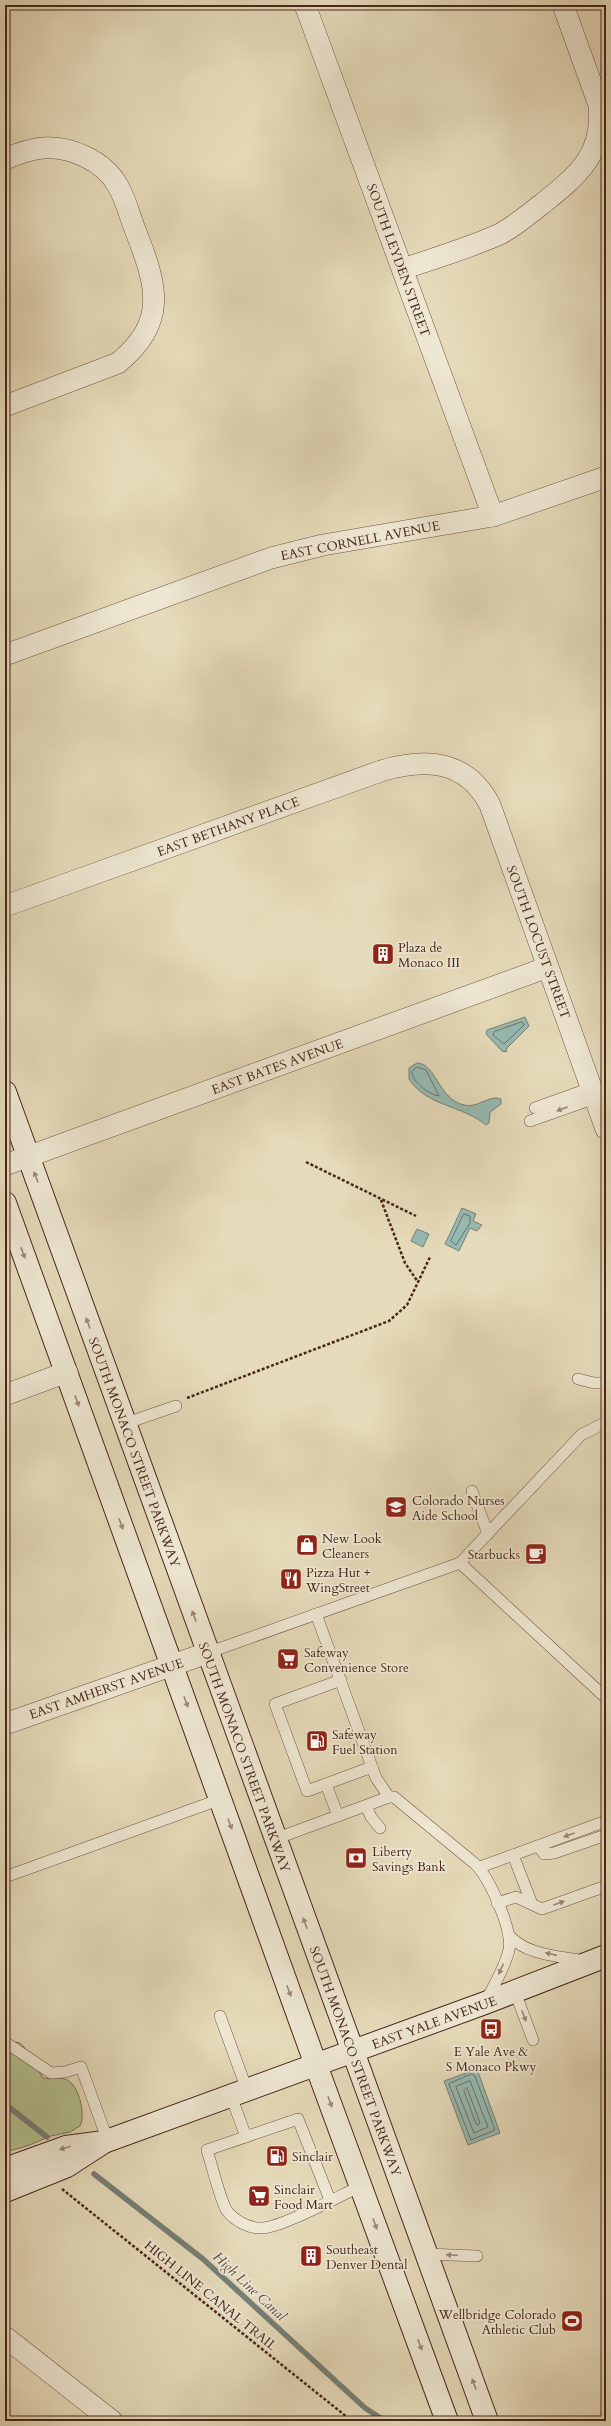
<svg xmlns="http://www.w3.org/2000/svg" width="611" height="2426" viewBox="0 0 611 2426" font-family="Cardo,serif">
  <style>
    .green { fill: #b4c08f; stroke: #7e7455 }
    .water { fill: #96bab2; stroke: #777f76 }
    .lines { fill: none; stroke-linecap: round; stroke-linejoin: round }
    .shore { stroke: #6f7066; stroke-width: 1 }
    .stream { stroke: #777f76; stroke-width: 5.5 }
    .lane-casing { stroke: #6f5442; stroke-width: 12 }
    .street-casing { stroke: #6f5442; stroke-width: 22 }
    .secondary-casing { stroke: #48271b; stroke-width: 24 }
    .path { stroke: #48271b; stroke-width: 2.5; stroke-dasharray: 3 2; stroke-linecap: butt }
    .lane { stroke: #eee7d2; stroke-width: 11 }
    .street { stroke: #eee7d2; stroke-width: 21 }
    .secondary { stroke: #eee7d2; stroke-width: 22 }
    .oneway { fill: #9b8776 }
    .labels { text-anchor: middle; stroke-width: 3.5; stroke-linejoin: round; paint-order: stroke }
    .street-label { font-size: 13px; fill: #48271b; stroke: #eee7d2 }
    .poi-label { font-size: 13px; fill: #48271b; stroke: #eee7d2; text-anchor: start }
    .water-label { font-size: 14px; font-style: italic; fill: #5c4c41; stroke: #eee7d2 }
  </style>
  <rect width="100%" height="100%" fill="#e5dab9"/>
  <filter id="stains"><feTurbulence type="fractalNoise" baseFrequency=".005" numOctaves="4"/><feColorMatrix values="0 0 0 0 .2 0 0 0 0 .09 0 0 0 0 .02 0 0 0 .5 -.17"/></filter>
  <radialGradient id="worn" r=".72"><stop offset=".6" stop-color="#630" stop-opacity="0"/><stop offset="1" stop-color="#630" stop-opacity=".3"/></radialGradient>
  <path class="green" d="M 9,2041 L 20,2043 L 24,2047 L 43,2078 C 51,2080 58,2077 65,2079 C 79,2083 86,2115 80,2126 L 70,2132 L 51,2136 L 27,2146 L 5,2152 L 5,2043 Z"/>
  <g class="water">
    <polygon points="525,1017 529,1026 507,1048 506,1052 502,1051 486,1034 487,1030"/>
    <path d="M 417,1063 C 436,1063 438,1099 464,1105 C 477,1108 485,1098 497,1098 L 501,1099 L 501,1104 L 490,1112 L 489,1123 L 486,1125 C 464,1106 426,1106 409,1079 L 409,1068 Z"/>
    <polygon points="462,1208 476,1214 473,1221 482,1225 477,1231 470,1228 459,1251 445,1244"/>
    <polygon points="417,1229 429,1234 423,1247 411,1241"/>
    <polygon points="477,2069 500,2133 468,2145 444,2081"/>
  </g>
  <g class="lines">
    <g class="shore">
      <polygon points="522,1022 524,1025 504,1044 493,1035 494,1032"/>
      <path d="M 417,1067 L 426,1070 L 439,1096 C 430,1095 412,1082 412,1072 Z"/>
      <polygon points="464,1214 470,1216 470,1223 456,1245 451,1241"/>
      <polygon points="472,2074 475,2076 495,2130 471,2140 449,2084"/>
      <polygon points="470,2081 488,2127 474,2133 456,2087"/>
      <polygon points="467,2088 480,2123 478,2125 476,2124 464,2091"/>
    </g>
    <g class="stream">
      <polyline points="5,2104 47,2137"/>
      <polyline points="94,2174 203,2259 365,2408 385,2421"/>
    </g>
    <g class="lane-casing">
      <g id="lane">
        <polyline points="535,1108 591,1088"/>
        <polyline points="530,1121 595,1098"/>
        <polyline points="578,1379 594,1383 606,1383"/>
        <polyline points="124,1424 176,1406"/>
        <polyline points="472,1491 488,1534"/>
        <polyline points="460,1563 606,1698"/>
        <polyline points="316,1614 376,1778 389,1797"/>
        <polyline points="207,1653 460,1563 581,1435 606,1422"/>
        <polyline points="341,1680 275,1704 307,1791 372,1767"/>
        <polyline points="326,1784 338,1816"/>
        <polyline points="366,1806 371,1817 380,1828"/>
        <path d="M 275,1839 L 389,1797 L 394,1797 L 474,1863 C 489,1876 513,1930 509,1950 C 505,1967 494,1985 486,2001"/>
        <polyline points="538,1846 544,1854 554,1853 606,1835"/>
        <polyline points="513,1855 532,1904"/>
        <polyline points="480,1867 606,1821"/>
        <polyline points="5,1877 221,1799"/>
        <polyline points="497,1903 516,1897 542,1909 606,1886"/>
        <path d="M 508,1934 C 524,1955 559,1956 583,1961"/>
        <polyline points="515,1992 533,2040"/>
        <polyline points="220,2016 247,2090"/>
        <polyline points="5,2042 51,2073 65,2072 81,2067 108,2141"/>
        <polyline points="231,2096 246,2137"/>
        <path d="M 330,2200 L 298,2119 L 207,2150 C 211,2162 221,2203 227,2211 C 235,2221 250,2229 262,2228 C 283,2227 339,2196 361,2186"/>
        <polyline points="426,2254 477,2256"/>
      </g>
    </g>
    <g class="street-casing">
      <g id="street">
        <polyline points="305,5 493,516"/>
        <path d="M 5,159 C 17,154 30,149 43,148 C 71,146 104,161 118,186 C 126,200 130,217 136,232 C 157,286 168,322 118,363 L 5,406"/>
        <path d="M 403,269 C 435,258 469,248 500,234 C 515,226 529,214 542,204 C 578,175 604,155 599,105 L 563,5"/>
        <polyline points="5,655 271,558 323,545 493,516 606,477"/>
        <path d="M 5,906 L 381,771 C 425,758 466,759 490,805 L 606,1129"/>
        <polyline points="5,1165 548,967"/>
        <polyline points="5,1395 67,1372"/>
        <polyline points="5,1724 207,1653"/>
        <polyline points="5,2337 112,2421"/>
      </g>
    </g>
    <g class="secondary-casing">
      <g id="secondary">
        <polyline points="5,1092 487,2421"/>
        <polyline points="5,1203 316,2065 447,2421"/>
        <polyline points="5,2169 66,2147 104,2142 485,2003 606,1956"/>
        <polyline points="5,2191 67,2166 101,2144"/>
      </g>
    </g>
    <g class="path">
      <polyline points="306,1162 416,1216"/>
      <polyline points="381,1200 405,1263 418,1282"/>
      <polyline points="187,1398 389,1321 407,1305 430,1257"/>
      <polyline points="62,2189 352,2421"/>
    </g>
    <use href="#lane" class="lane"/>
    <use href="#street" class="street"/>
    <use href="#secondary" class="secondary"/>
  </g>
  <defs><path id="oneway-solid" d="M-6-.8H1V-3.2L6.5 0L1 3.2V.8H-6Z"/></defs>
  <g class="oneway">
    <use href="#oneway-solid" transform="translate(562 1109) rotate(160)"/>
    <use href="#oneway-solid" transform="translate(36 1177) rotate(-110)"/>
    <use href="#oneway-solid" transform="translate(23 1253) rotate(70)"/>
    <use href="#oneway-solid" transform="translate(88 1323) rotate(-110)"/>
    <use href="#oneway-solid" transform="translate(77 1401) rotate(70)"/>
    <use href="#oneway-solid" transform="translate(121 1524) rotate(70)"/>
    <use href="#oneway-solid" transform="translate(194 1616) rotate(-110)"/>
    <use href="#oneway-solid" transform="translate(186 1702) rotate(70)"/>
    <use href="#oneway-solid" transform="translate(230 1824) rotate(70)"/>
    <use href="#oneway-solid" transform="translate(569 1835) rotate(160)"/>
    <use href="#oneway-solid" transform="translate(559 1903) rotate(-20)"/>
    <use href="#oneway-solid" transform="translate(305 1923) rotate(-110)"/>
    <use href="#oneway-solid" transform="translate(551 1954) rotate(-167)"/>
    <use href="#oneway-solid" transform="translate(501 1969) rotate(115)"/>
    <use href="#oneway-solid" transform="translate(289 1991) rotate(70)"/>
    <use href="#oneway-solid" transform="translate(524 2016) rotate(69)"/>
    <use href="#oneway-solid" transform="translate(330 2102) rotate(70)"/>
    <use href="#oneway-solid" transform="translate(65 2148) rotate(164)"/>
    <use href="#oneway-solid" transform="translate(375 2224) rotate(70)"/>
    <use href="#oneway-solid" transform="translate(452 2255) rotate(-178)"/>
    <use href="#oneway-solid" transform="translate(420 2345) rotate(70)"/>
    <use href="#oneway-solid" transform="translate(474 2384) rotate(-110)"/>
  </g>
  <defs>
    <g id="building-square" transform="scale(1.15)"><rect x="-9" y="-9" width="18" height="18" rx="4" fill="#8f2418" stroke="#eee7d2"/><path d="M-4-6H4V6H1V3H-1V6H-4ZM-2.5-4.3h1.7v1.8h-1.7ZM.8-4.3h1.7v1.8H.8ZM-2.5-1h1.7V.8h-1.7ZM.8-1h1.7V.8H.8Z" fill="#fff"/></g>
    <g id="school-square" transform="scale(1.15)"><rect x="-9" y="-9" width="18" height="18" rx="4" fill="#8f2418" stroke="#eee7d2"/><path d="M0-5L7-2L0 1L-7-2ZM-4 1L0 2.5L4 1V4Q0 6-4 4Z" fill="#fff"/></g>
    <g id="shop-square" transform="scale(1.15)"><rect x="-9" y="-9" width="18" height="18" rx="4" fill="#8f2418" stroke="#eee7d2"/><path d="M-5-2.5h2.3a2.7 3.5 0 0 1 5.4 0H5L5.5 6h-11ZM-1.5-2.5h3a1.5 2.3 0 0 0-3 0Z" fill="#fff"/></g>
    <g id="cafe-square" transform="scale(1.15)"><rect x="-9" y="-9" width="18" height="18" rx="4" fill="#8f2418" stroke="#eee7d2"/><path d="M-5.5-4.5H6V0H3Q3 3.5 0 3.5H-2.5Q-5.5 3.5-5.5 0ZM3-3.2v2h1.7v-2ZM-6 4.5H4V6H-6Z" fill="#fff"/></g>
    <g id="restaurant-square" transform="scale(1.15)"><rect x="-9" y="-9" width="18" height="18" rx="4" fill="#8f2418" stroke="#eee7d2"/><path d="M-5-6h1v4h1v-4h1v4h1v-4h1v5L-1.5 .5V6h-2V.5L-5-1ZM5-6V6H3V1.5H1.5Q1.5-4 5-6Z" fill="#fff"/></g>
    <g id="supermarket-square" transform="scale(1.15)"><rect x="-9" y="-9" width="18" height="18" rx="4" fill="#8f2418" stroke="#eee7d2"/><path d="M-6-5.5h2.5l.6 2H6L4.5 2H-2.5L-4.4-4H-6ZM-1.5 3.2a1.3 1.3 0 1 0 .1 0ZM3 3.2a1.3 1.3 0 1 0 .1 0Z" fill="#fff"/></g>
    <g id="fuel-square" transform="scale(1.15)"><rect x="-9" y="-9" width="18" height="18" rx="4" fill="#8f2418" stroke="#eee7d2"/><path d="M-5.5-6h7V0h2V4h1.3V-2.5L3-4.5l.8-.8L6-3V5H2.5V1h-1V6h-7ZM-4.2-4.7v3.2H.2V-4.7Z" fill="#fff"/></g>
    <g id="bank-square" transform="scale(1.15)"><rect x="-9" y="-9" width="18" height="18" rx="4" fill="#8f2418" stroke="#eee7d2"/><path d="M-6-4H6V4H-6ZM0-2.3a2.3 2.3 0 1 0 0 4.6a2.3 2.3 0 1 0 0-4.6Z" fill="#fff"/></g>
    <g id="bus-square" transform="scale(1.15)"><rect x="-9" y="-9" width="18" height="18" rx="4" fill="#8f2418" stroke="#eee7d2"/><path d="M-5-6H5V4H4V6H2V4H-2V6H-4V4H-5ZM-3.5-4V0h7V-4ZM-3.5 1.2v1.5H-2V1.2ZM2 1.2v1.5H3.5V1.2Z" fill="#fff"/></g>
    <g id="stadium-square" transform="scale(1.15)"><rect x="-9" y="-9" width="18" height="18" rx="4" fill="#8f2418" stroke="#eee7d2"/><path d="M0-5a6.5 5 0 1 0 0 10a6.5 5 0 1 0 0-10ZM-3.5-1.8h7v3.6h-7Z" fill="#fff"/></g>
  </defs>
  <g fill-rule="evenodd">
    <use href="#building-square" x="383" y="954"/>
    <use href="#school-square" x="396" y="1507"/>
    <use href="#shop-square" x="307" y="1545"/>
    <use href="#cafe-square" x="536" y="1554"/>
    <use href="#restaurant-square" x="291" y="1579"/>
    <use href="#supermarket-square" x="288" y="1659"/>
    <use href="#fuel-square" x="317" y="1741"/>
    <use href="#bank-square" x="356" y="1858"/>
    <use href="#bus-square" x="491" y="2029"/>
    <use href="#fuel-square" x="277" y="2156"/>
    <use href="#supermarket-square" x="259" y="2196"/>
    <use href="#building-square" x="311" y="2256"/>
    <use href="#stadium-square" x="572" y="2321"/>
  </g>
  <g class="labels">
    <g class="street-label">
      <text transform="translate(399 260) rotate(70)" y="5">SOUTH LEYDEN STREET</text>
      <text transform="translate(360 540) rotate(-11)" y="5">EAST CORNELL AVENUE</text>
      <text transform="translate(228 826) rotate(-20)" y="5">EAST BETHANY PLACE</text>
      <text transform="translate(539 942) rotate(70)" y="5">SOUTH LOCUST STREET</text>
      <text transform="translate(277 1066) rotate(-20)" y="5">EAST BATES AVENUE</text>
      <text transform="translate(135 1452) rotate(70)" y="5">SOUTH MONACO STREET PARKWAY</text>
      <text transform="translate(106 1688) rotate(-19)" y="5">EAST AMHERST AVENUE</text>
      <text transform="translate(245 1757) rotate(70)" y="5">SOUTH MONACO STREET PARKWAY</text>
      <text transform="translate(434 2022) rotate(-20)" y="5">EAST YALE AVENUE</text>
      <text transform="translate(356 2061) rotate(70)" y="5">SOUTH MONACO STREET PARKWAY</text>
      <text transform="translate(211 2295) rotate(39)" y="5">HIGH LINE CANAL TRAIL</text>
    </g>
    <g class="poi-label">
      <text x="398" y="952">Plaza de<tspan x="398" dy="15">Monaco III</tspan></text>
      <text x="412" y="1505">Colorado Nurses<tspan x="412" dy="15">Aide School</tspan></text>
      <text x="322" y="1543">New Look<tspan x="322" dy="15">Cleaners</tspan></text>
      <text x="520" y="1559" text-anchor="end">Starbucks</text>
      <text x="306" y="1577">Pizza Hut +<tspan x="306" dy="15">WingStreet</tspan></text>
      <text x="304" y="1657">Safeway<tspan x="304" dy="15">Convenience Store</tspan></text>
      <text x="332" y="1739">Safeway<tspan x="332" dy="15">Fuel Station</tspan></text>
      <text x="372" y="1856">Liberty<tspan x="372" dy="15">Savings Bank</tspan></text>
      <text x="491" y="2056" text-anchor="middle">E Yale Ave &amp;<tspan x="491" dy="15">S Monaco Pkwy</tspan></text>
      <text x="292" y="2161">Sinclair</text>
      <text x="274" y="2194">Sinclair<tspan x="274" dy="15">Food Mart</tspan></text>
      <text x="326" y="2254">Southeast<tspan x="326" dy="15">Denver Dental</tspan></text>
      <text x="556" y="2319" text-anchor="end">Wellbridge Colorado<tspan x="556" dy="15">Athletic Club</tspan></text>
    </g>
    <g class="water-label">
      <text transform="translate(250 2286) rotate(43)" y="5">High Line Canal</text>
    </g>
  </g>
  <rect width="611" height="2426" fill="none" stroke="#e5dab9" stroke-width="20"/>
  <rect x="6" y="6" width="599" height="2414" fill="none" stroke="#48271b" stroke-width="2"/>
  <rect x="10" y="10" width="591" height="2406" fill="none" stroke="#48271b"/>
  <rect width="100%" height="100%" filter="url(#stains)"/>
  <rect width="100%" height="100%" fill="url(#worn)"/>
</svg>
